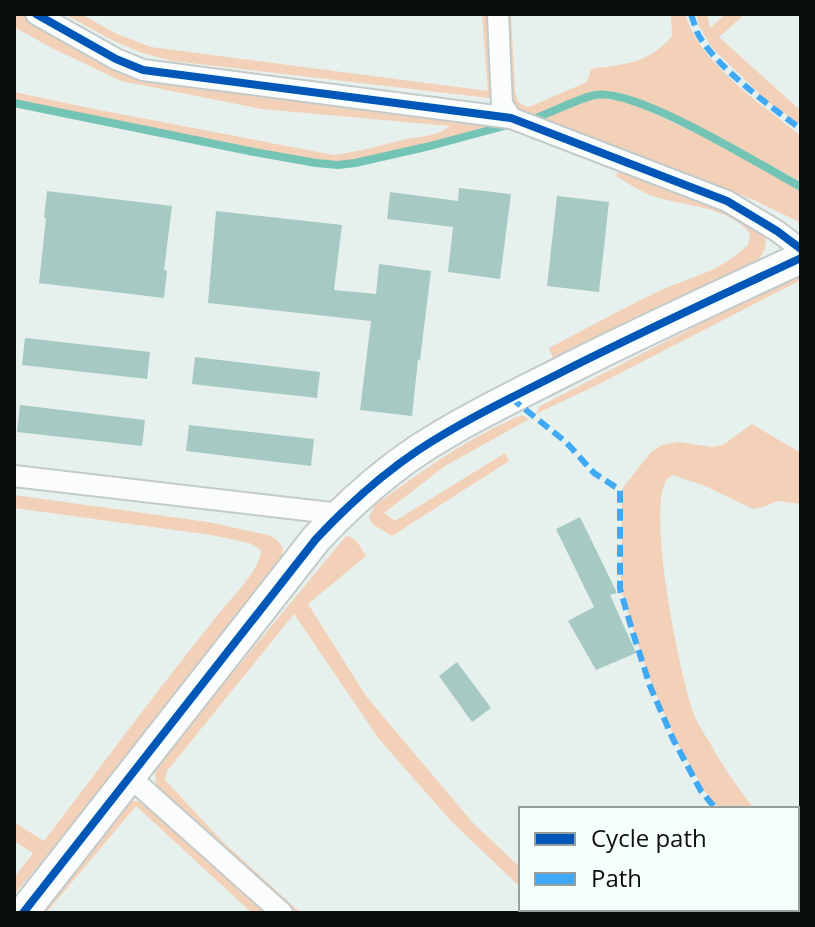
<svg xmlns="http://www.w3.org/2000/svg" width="815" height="927" viewBox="0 0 815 927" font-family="'Open Sans',sans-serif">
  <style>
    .green { fill: #f3d1b8 }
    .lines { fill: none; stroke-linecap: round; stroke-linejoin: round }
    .stream { stroke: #74c4b6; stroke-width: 8 }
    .building { fill: #a7c9c3 }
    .street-casing { stroke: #c2cbc9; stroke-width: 24 }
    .secondary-casing { stroke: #c2cbc9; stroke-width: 34 }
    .street { stroke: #fbfdfc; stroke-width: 20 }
    .secondary { stroke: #fbfdfc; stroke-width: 30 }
    .quiet { stroke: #3fa9f5; stroke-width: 6; stroke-dasharray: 12 6; stroke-linecap: butt }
    .cycleway-casing { stroke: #f7fffd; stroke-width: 13 }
    .cycleway { stroke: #0057b8; stroke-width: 8 }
  </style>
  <rect width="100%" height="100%" fill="#e6f1ee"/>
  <g class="green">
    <path d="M 14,14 L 21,14 L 101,62 L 158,81 L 209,90 L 333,102 L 507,123 L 429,144 L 354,161 L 338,163 L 317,161 L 254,150 L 28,105 L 14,101 L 14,92 L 94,109 L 334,155 C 357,152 379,146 402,140 C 418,136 437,137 450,126 L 262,109 L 121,81 L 52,48 L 14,27 Z"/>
    <polygon points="64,14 81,14 117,34 151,47 488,91 482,14 493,14 497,99 173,61 142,53 114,41"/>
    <path d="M 505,14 L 511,14 L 515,91 C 517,101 519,105 529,107 L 587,82 L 591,69 C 624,64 649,64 672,36 L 671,14 L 685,14 C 688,22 691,30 695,37 C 718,75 767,109 801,136 L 801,182 L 721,138 L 666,112 L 617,92 L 595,91 L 538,114 L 540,117 L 546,118 L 588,100 L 601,97 L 625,100 L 717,143 L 801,189 L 801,223 L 754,200 L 597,142 L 513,108 L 508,102 Z"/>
    <polygon points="696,14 707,14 710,28 726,14 745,14 719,37 801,111 801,125 767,101 712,48 699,26"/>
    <path d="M 620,166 L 701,196 L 766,234 C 766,246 765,252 757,261 L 555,363 L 549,348 C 584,330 619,310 655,293 C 691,276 717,274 748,245 L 750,233 C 727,206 687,207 656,197 C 642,193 628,183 616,176 Z"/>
    <polygon points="801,272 801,280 601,383 536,414 540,406"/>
    <path d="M 522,415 L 529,419 L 445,466 L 384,513 L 395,521 L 505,453 L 509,461 L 392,536 L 372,524 L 369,517 L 375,505 C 422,471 468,437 522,415 Z"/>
    <path d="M 752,424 L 801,453 L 801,504 L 777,501 L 764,507 L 753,509 L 705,486 L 673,475 C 669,478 667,478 665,483 C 648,518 680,678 695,717 C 699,726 705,735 710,743 C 723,767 738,788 754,809 L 719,809 L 704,790 L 674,737 L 651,682 L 634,633 L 621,589 L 622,489 L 651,452 L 662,445 L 678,442 L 712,447 L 723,445 Z"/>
    <path d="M 14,495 L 208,522 L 268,535 L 277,540 L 283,548 L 281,560 L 108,781 L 14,895 L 14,878 L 33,853 L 14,841 L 14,822 L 44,841 C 103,764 160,686 221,611 C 233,596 261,569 261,550 L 249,543 L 211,535 L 14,508 Z"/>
    <path d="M 346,536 C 357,537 360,547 366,556 L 308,604 L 366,696 L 473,823 L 521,868 L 521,888 L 451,821 L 379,739 L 294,614 L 167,771 L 165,780 L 223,842 L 301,913 L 292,913 L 202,831 L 156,786 L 155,771 L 167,752 Z"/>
    <polygon points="132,801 139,801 149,807 266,913 252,913 136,806 46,913 39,913 128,804"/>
  </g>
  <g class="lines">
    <g class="stream">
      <polyline points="14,103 254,152 316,163 338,165 355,163 430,146 508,125"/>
      <path d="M 538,117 C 555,111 577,99 595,95 C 636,87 760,165 801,187"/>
    </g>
  </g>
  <g class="building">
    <polygon points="459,188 511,194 500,279 448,272 453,227 387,219 390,192 458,201"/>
    <polygon points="47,191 172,206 164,270 167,271 164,298 39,283 46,218 44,218"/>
    <polygon points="557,196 609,202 599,292 547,286"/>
    <polygon points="216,211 342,225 334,290 376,294 379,264 431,271 420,360 418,360 412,416 360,410 371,321 208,303"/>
    <polygon points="25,338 150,352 147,379 22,365"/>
    <polygon points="195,357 320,372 317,398 192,384"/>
    <polygon points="20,405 145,420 142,446 17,432"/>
    <polygon points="189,425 314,439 311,466 186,451"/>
    <polygon points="580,517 617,593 610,595 636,653 596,670 568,621 594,607 556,529"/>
    <polygon points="457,662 491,708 472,722 439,676"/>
  </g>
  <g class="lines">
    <g class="street-casing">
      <g id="street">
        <polyline points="36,14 116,59 143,70 511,118 727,201 777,231 801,249"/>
        <polyline points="498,14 502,104 511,118"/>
        <polyline points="14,476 340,514"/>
        <polyline points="130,777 282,913"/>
      </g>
    </g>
    <g class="secondary-casing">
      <path id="secondary" d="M 23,913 L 316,539 C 346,507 380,476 417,451 C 464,420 515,396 566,370 C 643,331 722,295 801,258"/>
    </g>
    <use href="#street" class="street"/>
    <use href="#secondary" class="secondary"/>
    <g class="quiet">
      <path d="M 691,14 C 693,20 695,26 697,32 C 713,65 771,107 801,129"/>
      <polyline points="511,398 566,442 594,473 620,490 620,589 633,633 650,686 673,739 701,791 716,809"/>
      <polyline points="797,895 801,899"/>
    </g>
    <g class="cycleway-casing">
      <g id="cycleway">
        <polyline points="36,14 116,59 143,70 511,118 727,201 777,231 801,249"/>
        <path d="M 23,913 L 316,539 C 346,507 380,476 417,451 C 464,420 515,396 566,370 C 643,331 722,295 801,258"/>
      </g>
    </g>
    <use href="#cycleway" class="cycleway"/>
  </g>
  <rect width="815" height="927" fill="none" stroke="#080f0e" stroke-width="32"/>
  <rect x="519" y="807" width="280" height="104" fill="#f7fffd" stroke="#979f9d" stroke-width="2"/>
  <rect x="535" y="833" width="40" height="12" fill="#0057b8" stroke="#979f9d" stroke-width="2"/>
  <text x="591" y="847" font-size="24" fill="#080f0e">Cycle path</text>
  <rect x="535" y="873" width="40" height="12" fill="#3fa9f5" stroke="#979f9d" stroke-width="2"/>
  <text x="591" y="887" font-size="24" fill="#080f0e">Path</text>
</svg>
